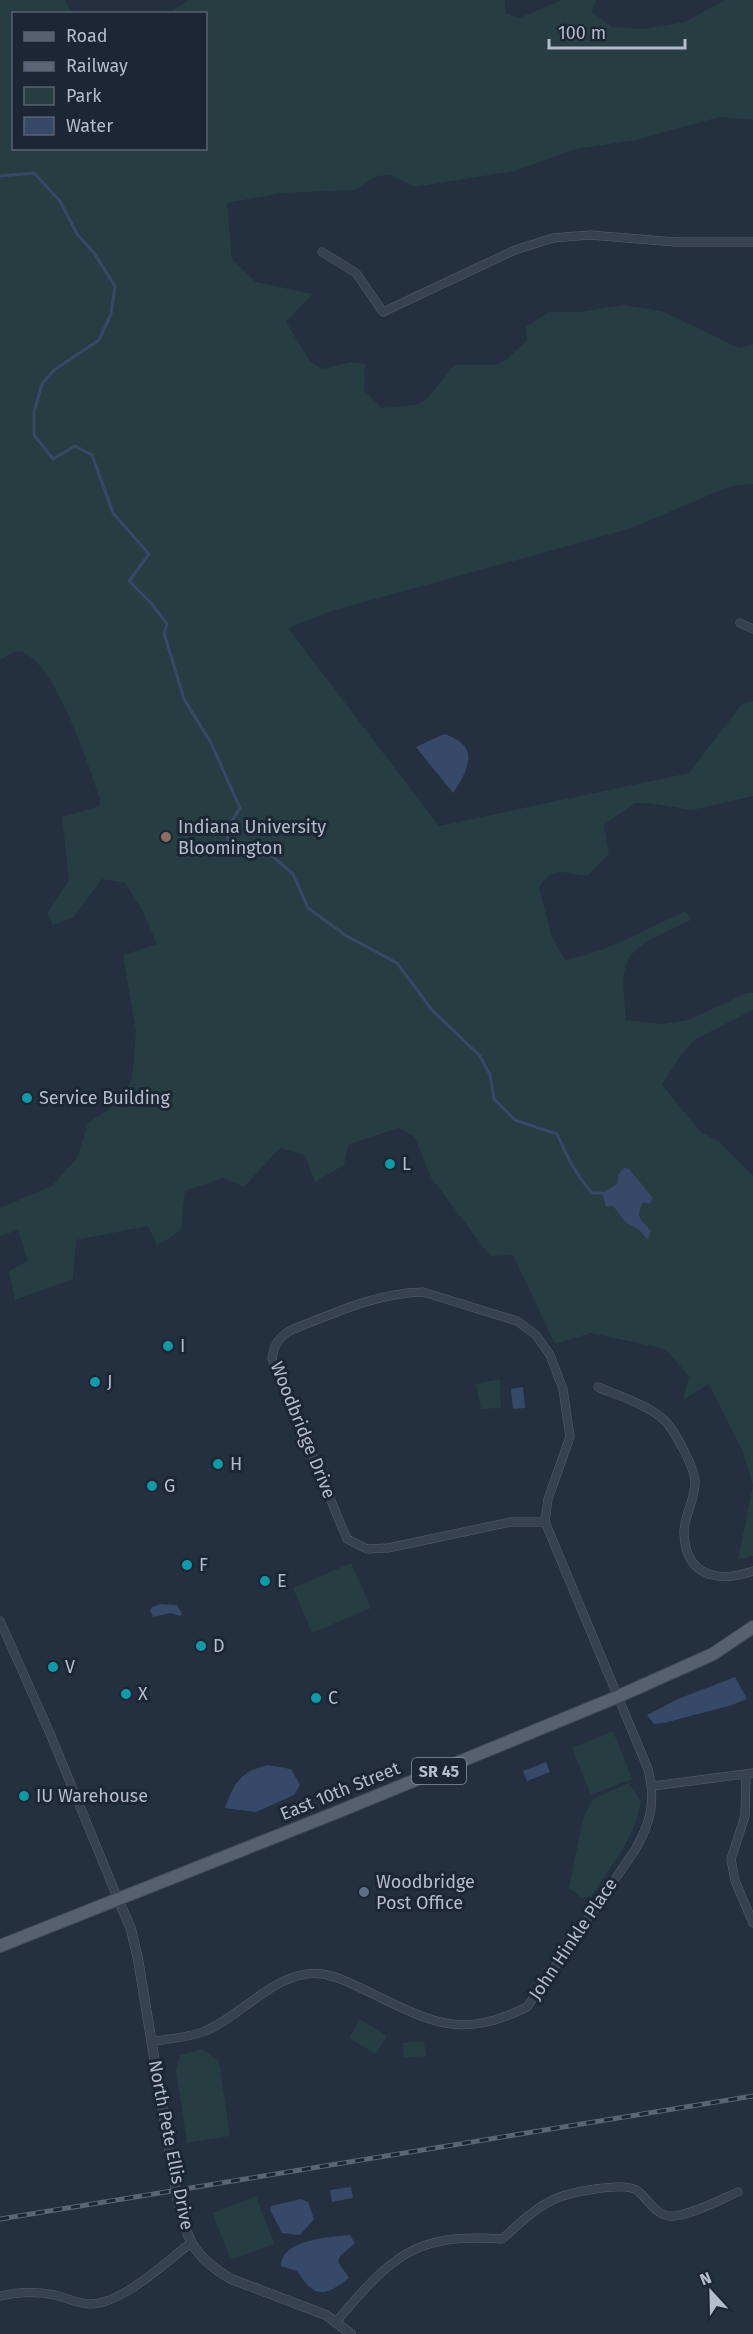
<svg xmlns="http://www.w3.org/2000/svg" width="753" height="2334" viewBox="0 0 753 2334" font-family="'Fira Sans',sans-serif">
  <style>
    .green { fill: #263d41; fill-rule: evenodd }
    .water { fill: #374968 }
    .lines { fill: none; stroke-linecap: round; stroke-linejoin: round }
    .stream { stroke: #374968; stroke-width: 3 }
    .minor-casing { stroke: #565f6e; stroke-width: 9 }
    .tertiary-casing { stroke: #565f6e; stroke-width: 10 }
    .primary-casing { stroke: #424a59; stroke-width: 14 }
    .minor { stroke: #384150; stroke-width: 8 }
    .tertiary { stroke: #384150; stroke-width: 9 }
    .primary { stroke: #566070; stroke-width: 12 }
    .rail-casing { stroke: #5a6577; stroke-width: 5 }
    .rail { stroke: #1d2635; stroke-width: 3; stroke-dasharray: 9; stroke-linecap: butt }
    .education-dot { fill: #8d6e63; stroke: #1d2635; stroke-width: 2 }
    .culture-dot { fill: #0f9aa8; stroke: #1d2635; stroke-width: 2 }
    .service-dot { fill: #5c6f8a; stroke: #1d2635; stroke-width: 2 }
    .labels { text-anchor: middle; stroke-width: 6; stroke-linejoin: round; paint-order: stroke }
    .shield { fill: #1d2635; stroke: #878f9e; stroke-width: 1.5 }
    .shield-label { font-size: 16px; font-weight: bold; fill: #b5bccb }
    .poi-label { font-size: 18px; fill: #b5bccb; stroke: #1d2635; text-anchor: start }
    .street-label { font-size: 18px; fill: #b5bccb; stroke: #1d2635 }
  </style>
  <rect width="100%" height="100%" fill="#242f40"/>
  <g class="green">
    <path d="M 0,0 L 65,0 L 70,10 L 79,13 L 14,14 L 14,148 L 206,148 L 206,14 L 168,13 L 189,0 L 505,0 L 505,13 L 519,18 L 562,0 L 596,0 L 592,12 L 613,27 L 643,29 L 685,22 L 725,0 L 753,0 L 753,120 L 720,117 L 636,140 L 576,149 L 515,171 L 415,187 L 390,175 L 378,176 L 354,190 L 283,193 L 227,203 L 232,259 L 256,282 L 313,294 L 286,322 L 310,361 L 322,369 L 351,362 L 365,364 L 364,390 L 382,408 L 415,405 L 427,399 L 454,365 L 496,365 L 507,359 L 527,340 L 526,327 L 549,312 L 579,312 L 623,305 L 662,311 L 739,348 L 753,344 L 753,484 L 731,486 L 629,529 L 332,611 L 288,628 L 439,826 L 689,773 L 742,704 L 753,701 L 753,796 L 692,810 L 648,803 L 635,803 L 604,825 L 609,854 L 587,876 C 565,873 551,865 539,888 L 552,937 L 565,960 C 611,951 644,929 686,911 L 691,920 C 675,928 636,943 628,960 C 620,977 625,1002 626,1020 L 663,1024 L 688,1020 L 747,993 L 753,993 L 753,1010 L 694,1040 L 681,1055 L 662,1085 L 700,1131 L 719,1142 L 753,1176 L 753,1556 L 738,1560 L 753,1485 L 742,1450 L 709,1384 L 683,1400 L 689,1376 L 665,1349 L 591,1333 L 555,1344 L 513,1255 L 490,1256 L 430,1176 L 415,1137 L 398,1128 L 348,1145 L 344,1165 L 315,1182 L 305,1155 L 280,1148 L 244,1187 L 224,1178 L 185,1191 L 181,1230 L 170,1238 L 157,1245 L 148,1226 L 76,1240 L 73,1279 L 15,1300 L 9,1271 L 28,1261 L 18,1230 L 0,1236 L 0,1208 L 52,1186 L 77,1158 L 88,1123 L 118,1103 L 132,1079 L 136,1031 L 123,955 L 157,944 L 143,912 L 125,883 L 102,879 L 73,918 L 53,925 L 47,913 L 69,880 L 62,817 L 99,806 L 100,799 C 87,763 59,672 25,653 C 17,648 7,656 0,660 ZM 618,1175 L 643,1201 C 636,1215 640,1212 644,1224 C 646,1229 646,1234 647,1239 L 639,1230 L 626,1223 L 613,1206 L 606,1207 L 602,1193 L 617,1184 Z"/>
    <polygon points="500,1379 501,1408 481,1409 476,1384"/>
    <polygon points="351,1563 371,1608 312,1633 293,1588"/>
    <polygon points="613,1731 632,1779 591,1795 572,1748"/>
    <path d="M 629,1783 L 641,1801 C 636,1837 610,1867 591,1897 L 582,1898 L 569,1888 L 583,1818 L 593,1799 Z"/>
    <polygon points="360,2019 387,2036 376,2054 349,2038"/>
    <polygon points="424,2041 426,2056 404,2058 403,2043"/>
    <polygon points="202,2049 219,2061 230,2136 187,2143 176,2070 180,2055"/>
    <polygon points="256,2196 274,2244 234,2259 230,2257 212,2213"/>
  </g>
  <g class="water">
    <path d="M 444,734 C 481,746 469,769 453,793 L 416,747 Z"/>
    <path d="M 624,1168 L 629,1169 L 653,1198 L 650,1204 L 643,1202 C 635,1217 641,1219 651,1231 L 648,1240 L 639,1230 L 626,1223 L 613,1206 L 606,1207 L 602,1193 L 617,1184 L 618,1175 Z"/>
    <polygon points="523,1387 525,1408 513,1409 511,1389"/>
    <polygon points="160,1604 177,1605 182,1614 180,1616 170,1613 153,1617 150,1610 152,1607"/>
    <polygon points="735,1677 747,1699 732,1705 664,1723 654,1724 647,1715 678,1699"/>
    <polygon points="546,1762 550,1772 527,1781 523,1771"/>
    <path d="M 268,1765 L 291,1769 L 300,1785 L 294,1795 L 256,1812 L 225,1808 C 234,1783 241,1771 268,1765 Z"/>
    <polygon points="351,2187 353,2198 332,2202 330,2190"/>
    <polygon points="301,2199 308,2202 314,2219 300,2235 282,2233 270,2210 271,2206"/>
    <path d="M 350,2235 L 355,2243 L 340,2256 L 338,2262 L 349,2278 C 324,2297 315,2299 297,2271 L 281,2266 C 282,2239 330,2237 350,2235 Z"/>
  </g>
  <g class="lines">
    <path class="stream" d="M 0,176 L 34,173 L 60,201 L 77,234 L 94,253 L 115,286 L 111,314 L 99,340 L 54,370 L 42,384 L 34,412 L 34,435 L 53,459 L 75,446 L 92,455 L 113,513 L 149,554 L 129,581 L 151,603 L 167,624 L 164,633 L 184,699 L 211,743 L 240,808 L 226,830 L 230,847 L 264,849 L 293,874 L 308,908 L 345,935 L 397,963 L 432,1010 L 480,1056 L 490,1075 L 494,1099 L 515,1120 L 557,1134 C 567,1156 576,1175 592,1193 L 602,1193"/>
    <g class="minor-casing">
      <g id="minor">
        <polyline points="322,252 356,273 383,312 515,250 553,238 590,235 675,242 753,242"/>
        <polyline points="740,623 753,629"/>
        <path d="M 423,1292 L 517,1321 L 536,1335 L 550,1355 L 563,1389 L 570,1437 L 548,1499 L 545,1522 L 511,1522 L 388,1548 L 367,1549 L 347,1539 L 272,1359 C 274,1345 278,1338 291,1330 C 335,1313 376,1293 423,1292 Z"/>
        <path d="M 598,1387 C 619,1396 658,1408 670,1427 C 678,1438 694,1467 695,1481 C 696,1499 683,1517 684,1534 C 686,1577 719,1583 753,1571"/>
        <polyline points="0,1621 49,1731 118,1899"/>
        <polyline points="746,1774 745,1816 731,1859 735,1881 753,1923"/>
        <polyline points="653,1786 753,1773"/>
        <path d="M 152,2042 C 169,2038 189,2038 205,2031 C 243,2016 277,1968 322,1974 C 338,1976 354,1985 369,1992 C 431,2022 460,2040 527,2007 L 635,1850 C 651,1822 656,1802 648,1769 L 545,1522"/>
        <path d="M 0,2296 C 18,2292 36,2291 55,2295 C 67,2298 78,2304 90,2304 C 123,2304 165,2262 191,2243"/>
        <path d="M 336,2322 C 390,2258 414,2232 502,2239 C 519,2224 537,2206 557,2198 C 572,2192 625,2181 638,2191 C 649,2200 657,2218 674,2216 C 691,2215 722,2199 738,2192"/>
      </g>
    </g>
    <g class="tertiary-casing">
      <path id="tertiary" d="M 118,1899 L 131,1929 L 138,1959 L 177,2197 C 187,2239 192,2256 231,2279 L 326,2315 L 351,2334"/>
    </g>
    <g class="primary-casing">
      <polyline id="primary" points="0,1946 335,1813 617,1697 713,1654 753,1627"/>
    </g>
    <use href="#minor" class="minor"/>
    <use href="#tertiary" class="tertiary"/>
    <use href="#primary" class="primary"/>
    <g class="rail-casing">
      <polyline id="rail" points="0,2219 753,2096"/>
    </g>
    <use href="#rail" class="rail"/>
  </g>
  <circle class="education-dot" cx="166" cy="837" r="6"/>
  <g class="culture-dot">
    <circle cx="27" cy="1098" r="6"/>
    <circle cx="390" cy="1164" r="6"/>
    <circle cx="168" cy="1346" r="6"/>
    <circle cx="95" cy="1382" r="6"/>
    <circle cx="218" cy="1464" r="6"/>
    <circle cx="152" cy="1486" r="6"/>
    <circle cx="187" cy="1565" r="6"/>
    <circle cx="265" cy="1581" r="6"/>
    <circle cx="201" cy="1646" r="6"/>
    <circle cx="53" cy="1667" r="6"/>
    <circle cx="126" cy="1694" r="6"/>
    <circle cx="316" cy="1698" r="6"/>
    <circle cx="24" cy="1796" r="6"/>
  </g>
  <circle class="service-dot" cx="364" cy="1892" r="6"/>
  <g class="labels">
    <rect class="shield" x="412" y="1758" width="54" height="26" rx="4.5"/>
    <g class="shield-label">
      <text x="439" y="1777">SR 45</text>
    </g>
    <g class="poi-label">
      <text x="178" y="833">Indiana University<tspan x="178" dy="21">Bloomington</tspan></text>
      <text x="39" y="1104">Service Building</text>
      <text x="402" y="1170">L</text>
      <text x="180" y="1352">I</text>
      <text x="107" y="1388">J</text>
      <text x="230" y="1470">H</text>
      <text x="164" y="1492">G</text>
      <text x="199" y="1571">F</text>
      <text x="277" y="1587">E</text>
      <text x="213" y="1652">D</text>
      <text x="65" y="1673">V</text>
      <text x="138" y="1700">X</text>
      <text x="328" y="1704">C</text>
      <text x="36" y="1802">IU Warehouse</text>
      <text x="376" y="1888">Woodbridge<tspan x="376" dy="21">Post Office</tspan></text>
    </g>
    <g class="street-label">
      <text transform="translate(303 1430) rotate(68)" y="6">Woodbridge Drive</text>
      <text transform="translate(340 1791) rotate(-22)" y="6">East 10th Street</text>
      <text transform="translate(573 1939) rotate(-56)" y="6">John Hinkle Place</text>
      <text transform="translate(171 2145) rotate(79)" y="6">North Pete Ellis Drive</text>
    </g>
  </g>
  <rect x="12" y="12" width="195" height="138" fill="#1d2635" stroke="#5a6271" stroke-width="1.5"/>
  <rect x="24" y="32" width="30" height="9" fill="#566070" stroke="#5a6271" stroke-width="1.5"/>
  <text x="66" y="42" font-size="18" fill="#b5bccb">Road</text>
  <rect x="24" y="62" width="30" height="9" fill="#5a6577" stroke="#5a6271" stroke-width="1.5"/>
  <text x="66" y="72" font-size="18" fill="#b5bccb">Railway</text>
  <rect x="24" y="87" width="30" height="18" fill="#263d41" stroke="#5a6271" stroke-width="1.5"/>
  <text x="66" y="102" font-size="18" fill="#b5bccb">Park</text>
  <rect x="24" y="117" width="30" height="18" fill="#374968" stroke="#5a6271" stroke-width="1.5"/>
  <text x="66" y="132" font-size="18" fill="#b5bccb">Water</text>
  <g transform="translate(711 2292) rotate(338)" stroke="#1d2635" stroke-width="4.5" paint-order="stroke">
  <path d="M0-4.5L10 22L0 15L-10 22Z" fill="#b5bccb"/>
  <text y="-9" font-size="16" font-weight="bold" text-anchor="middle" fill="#b5bccb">N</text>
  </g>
  <path d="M549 39v9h136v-9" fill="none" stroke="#b5bccb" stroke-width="3"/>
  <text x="558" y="39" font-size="18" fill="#b5bccb" stroke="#1d2635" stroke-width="4.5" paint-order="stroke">100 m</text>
</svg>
